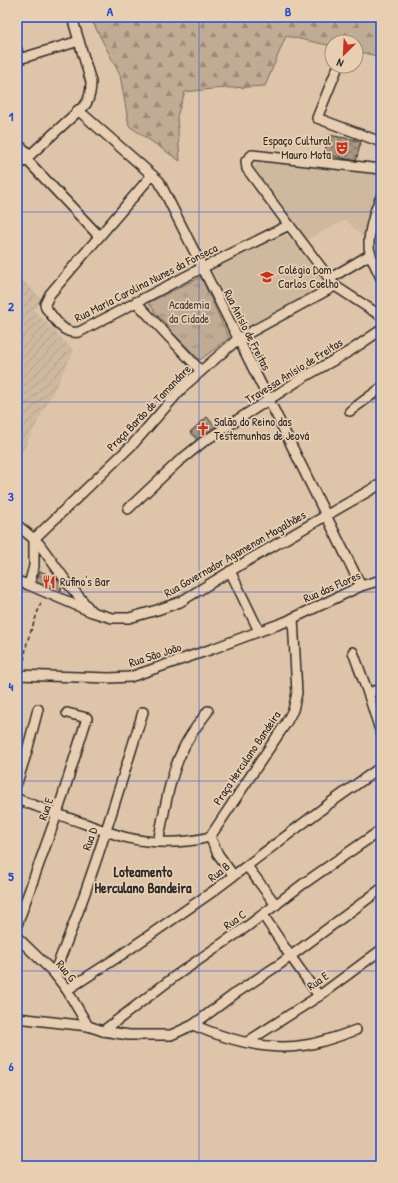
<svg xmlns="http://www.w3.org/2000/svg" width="398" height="1183" viewBox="0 0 398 1183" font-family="'Patrick Hand',sans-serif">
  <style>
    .built { fill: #ceb89e }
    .industrial { fill: url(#industrial-furrows) }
    .forest { fill: url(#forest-firs); stroke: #766b60 }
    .park { fill: url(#park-tufts); stroke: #766b60 }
    .building { fill: url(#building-cross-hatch); stroke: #2b2b2b }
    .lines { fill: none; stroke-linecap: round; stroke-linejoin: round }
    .minor-casing { stroke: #2b2b2b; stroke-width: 12 }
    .path { stroke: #2b2b2b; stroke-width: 1.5; stroke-dasharray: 4 3; stroke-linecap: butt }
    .minor { stroke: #e9cfb1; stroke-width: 9 }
    .grid { fill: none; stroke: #1d4ed8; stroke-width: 1; stroke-opacity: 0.55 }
    .labels { text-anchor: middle; stroke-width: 3.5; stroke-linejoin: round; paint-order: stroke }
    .poi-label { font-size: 12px; fill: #2b2b2b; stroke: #e9cfb1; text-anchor: start }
    .street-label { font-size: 12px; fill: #2b2b2b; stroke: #e9cfb1 }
    .park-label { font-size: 12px; fill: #413e3b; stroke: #e9cfb1 }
    .quarter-label { font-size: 14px; font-weight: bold; fill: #2b2b2b; stroke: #e9cfb1 }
    .neatline { fill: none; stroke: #1d4ed8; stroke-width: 1.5 }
    .grid-label { font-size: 13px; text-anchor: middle; font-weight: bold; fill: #1d4ed8 }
  </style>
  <defs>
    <pattern id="industrial-furrows" width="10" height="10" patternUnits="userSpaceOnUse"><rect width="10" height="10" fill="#ceb89e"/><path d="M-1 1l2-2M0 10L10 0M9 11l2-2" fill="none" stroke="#b19e88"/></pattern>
    <pattern id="forest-firs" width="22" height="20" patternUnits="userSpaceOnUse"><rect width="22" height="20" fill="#c0ab94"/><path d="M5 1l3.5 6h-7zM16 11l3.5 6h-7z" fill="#9c8b79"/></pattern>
    <pattern id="park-tufts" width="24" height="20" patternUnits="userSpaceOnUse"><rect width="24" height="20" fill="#c0ab94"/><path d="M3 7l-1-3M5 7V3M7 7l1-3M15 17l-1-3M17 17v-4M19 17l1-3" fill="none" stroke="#9c8b79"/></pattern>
    <pattern id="building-cross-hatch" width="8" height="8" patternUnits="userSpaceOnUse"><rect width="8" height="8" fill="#a99883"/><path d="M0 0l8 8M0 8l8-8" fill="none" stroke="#8a7c6b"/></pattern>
  </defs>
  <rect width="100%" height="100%" fill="#dec5a9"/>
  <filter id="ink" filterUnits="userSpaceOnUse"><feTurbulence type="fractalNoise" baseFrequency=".025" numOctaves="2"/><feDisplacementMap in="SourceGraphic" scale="8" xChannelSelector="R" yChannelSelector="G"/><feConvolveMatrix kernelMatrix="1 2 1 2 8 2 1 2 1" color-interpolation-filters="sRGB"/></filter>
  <g filter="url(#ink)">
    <g class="built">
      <polygon points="261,160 381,174 381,186 374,204 365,239 346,220 306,240 254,167"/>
      <polygon points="285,235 289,237 324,284 323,288 275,314 241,330 212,270"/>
    </g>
    <polygon class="industrial" points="17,275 42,299 34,310 74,351 17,462"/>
    <polygon class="forest" points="90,17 372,17 381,24 381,57 356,51 356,42 332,42 332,46 286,36 265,86 212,89 185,92 177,116 180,161 129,126 120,75"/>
    <polygon class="park" points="201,277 229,338 200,360 172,332 148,303"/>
    <g class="building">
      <polygon points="329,135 361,141 356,161 324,154"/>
      <polygon points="207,417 216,427 198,441 190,432"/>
      <polygon points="40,571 63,582 61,587 62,588 61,591 60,590 58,594 35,583"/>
    </g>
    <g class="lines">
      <g class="minor-casing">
        <g id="minor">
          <polyline points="17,50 19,59 79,41"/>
          <polyline points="337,69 317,118 381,142"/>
          <polyline points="78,110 159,181 269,400 361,586"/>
          <polyline points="17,143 30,155"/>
          <polyline points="26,159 99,236"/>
          <path d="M 17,167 L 86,104 C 90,97 91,91 91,82 L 72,17"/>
          <polyline points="381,169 252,155 246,161 247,169 335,286 381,316"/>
          <path d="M 152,175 L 50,294 L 45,304 L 46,308 C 55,319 63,335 79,332 L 202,268 L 289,225"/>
          <path d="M 381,197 C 375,209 366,239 370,252 C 372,261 377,269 381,278"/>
          <polyline points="329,279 371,254"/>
          <polyline points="136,302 201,371"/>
          <polyline points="350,411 381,388"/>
          <polyline points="128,509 178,462 203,442 304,377 350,351 381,330"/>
          <polyline points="17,525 34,539 40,545 69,585 91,611"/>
          <polyline points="230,571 259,631"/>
          <polyline points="17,581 29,585 92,612 112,618 129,618 157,610 180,602 247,561 381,484"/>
          <polyline points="29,585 34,566 34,539 134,443 184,386 238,339 335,286"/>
          <polyline points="353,652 368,693 381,733"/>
          <polyline points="17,675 109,678 130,677 212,649 252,634 285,622 361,586 381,580"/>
          <polyline points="368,693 381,689"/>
          <polyline points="17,783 27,751 38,709"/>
          <path d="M 17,799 C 39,807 61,816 83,823 C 97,828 110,833 124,837 C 151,844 183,844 210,837"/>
          <polyline points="210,837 286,723 293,710 297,693 293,618"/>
          <polyline points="210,837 218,854 233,875"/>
          <path d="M 158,842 C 165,810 169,776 184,747 C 190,734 200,722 208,711"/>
          <polyline points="247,866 276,905"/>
          <polyline points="263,915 291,957 319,996"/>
          <polyline points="17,925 57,814 87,718 67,713"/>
          <polyline points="17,937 54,973 67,990 88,1026"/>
          <path d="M 54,973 C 90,888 116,799 143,712"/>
          <polyline points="67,990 121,955 212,892 330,803 381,767"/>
          <polyline points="17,1018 88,1026 103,1031 129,1035 171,1035 193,1025 236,993 280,964 381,889"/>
          <path d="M 193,1025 C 226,1039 270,1052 306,1045 C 324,1042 340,1036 356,1030"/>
          <polyline points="103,1031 174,977 249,925 303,884 381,830"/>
          <polyline points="247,1042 319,996 381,950"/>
        </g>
      </g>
      <polyline class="path" points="23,667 27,642 42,600"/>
      <use href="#minor" class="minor"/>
    </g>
  </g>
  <path class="grid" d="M 199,17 L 199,1166M 17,212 L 381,212M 17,402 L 381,402M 17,592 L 381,592M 17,781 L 381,781M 17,971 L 381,971"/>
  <defs>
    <g id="theatre-bare" transform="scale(1.08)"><path d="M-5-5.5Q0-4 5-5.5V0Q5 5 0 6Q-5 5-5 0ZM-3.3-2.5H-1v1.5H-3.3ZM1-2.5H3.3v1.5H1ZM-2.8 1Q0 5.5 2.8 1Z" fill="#c8321e" stroke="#e9cfb1" stroke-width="2.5" paint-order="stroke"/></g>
    <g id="school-bare" transform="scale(1.08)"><path d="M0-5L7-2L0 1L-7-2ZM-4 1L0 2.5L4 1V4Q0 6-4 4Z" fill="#c8321e" stroke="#e9cfb1" stroke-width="2.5" paint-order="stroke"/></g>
    <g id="church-bare" transform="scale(1.08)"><path d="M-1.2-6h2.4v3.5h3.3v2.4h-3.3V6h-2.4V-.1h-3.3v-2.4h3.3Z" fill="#c8321e" stroke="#e9cfb1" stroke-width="2.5" paint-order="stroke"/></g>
    <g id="restaurant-bare" transform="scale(1.08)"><path d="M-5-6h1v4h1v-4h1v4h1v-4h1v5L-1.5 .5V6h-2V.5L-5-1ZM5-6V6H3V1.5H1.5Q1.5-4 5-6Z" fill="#c8321e" stroke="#e9cfb1" stroke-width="2.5" paint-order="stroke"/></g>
  </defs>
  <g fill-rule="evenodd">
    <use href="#theatre-bare" x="342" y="148"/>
    <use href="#school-bare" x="267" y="277"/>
    <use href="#church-bare" x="203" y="429"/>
    <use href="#restaurant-bare" x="49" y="582"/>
  </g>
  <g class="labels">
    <g class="poi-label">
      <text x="331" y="145" text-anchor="end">Espaço Cultural<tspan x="331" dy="14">Mauro Mota</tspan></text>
      <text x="278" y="274">Colégio Dom<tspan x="278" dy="14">Carlos Coelho</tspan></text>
      <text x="214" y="426">Salão do Reino das<tspan x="214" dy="14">Testemunhas de Jeová</tspan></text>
      <text x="60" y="586">Rufino's Bar</text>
    </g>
    <g class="street-label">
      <text transform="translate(146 283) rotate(-27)" y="4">Rua Maria Carolina Nunes da Fonseca</text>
      <text transform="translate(247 330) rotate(63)" y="4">Rua Anisio de Freitas</text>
      <text transform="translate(294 371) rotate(-32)" y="4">Travessa Anísio de Freitas</text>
      <text transform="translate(149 408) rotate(-46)" y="4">Praça Barão de Tamandare</text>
      <text transform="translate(235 554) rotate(-30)" y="4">Rua Governador Agamenon Magalhães</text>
      <text transform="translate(332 587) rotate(-24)" y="4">Rua das Flores</text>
      <text transform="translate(155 655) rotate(-18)" y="4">Rua São João</text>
      <text transform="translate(247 758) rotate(-56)" y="4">Praça Herculano Bandeira</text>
      <text transform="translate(46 809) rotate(-72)" y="4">Rua E</text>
      <text transform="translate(90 839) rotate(-71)" y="4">Rua D</text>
      <text transform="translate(219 872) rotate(-38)" y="4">Rua B</text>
      <text transform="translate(235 920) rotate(-35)" y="4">Rua C</text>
      <text transform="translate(66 971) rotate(50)" y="4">Rua G</text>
      <text transform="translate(318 981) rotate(-35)" y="4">Rua E</text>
    </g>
    <g class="park-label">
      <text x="189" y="309">Academia<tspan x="189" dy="14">da Cidade</tspan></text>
    </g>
    <g class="quarter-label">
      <text x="143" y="877">Loteamento<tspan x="143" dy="16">Herculano Bandeira</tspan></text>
    </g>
  </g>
  <rect width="398" height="1183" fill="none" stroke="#e9cfb1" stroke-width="44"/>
  <g transform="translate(344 54) rotate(204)"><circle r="19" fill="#e9cfb1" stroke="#9d8d7b"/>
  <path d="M0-3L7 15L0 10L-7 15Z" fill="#c8321e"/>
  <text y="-6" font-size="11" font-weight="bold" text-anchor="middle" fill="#2b2b2b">N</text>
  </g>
  <rect x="22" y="22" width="354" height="1139" class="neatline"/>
  <g class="grid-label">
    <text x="110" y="16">A</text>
    <text x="288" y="16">B</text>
    <text x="11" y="121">1</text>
    <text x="11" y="311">2</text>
    <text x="11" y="501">3</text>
    <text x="11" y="691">4</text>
    <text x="11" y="881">5</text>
    <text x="11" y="1071">6</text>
  </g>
</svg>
